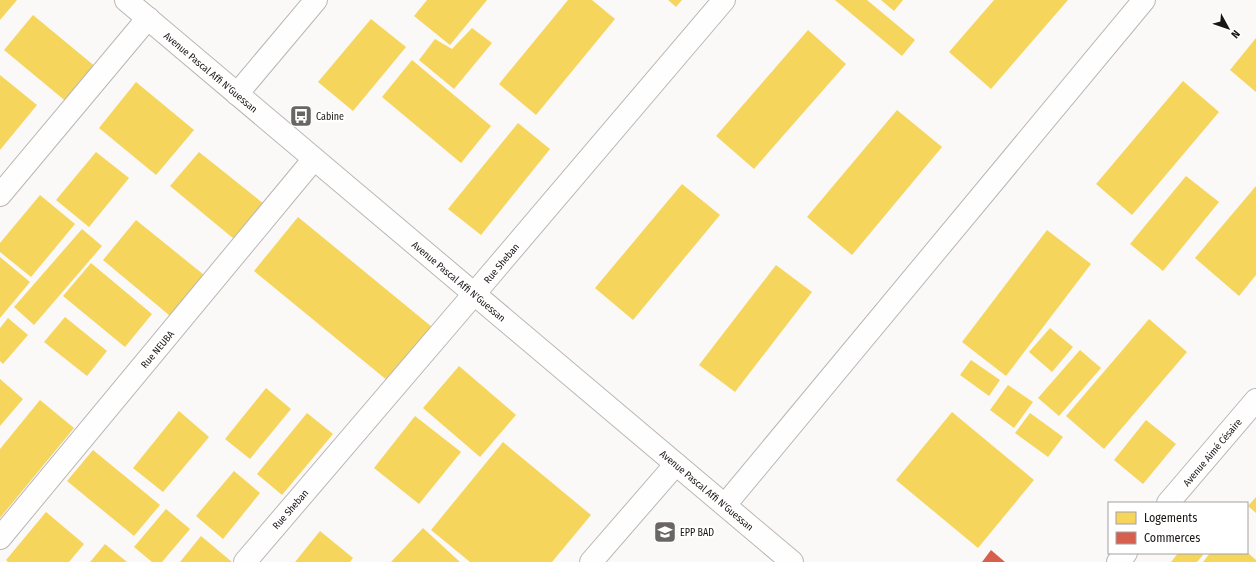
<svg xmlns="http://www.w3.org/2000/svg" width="1256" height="562" viewBox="0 0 1256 562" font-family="'Fira Sans Condensed',sans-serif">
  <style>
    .homes { fill: #f6d55c }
    .shops { fill: #d6604d }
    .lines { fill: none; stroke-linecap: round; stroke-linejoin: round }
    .street-casing { stroke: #bab6b4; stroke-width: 24 }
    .secondary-casing { stroke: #bab6b4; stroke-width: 24 }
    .street { stroke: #fefefe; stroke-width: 22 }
    .secondary { stroke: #fefefe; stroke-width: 22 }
    .labels { text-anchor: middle; stroke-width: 4; stroke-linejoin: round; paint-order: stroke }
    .street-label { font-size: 10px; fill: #1b1614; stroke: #fff }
    .poi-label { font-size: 10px; fill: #1b1614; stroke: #fff; text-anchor: start }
  </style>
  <rect width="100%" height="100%" fill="#fbf9f7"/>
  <g class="homes">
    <polygon points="0,0 17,0 0,20"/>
    <polygon points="427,0 487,0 450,45 414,16"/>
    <polygon points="568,0 592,0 615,19 536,115 499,84"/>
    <polygon points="668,0 682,0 676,7"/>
    <polygon points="835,0 867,0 915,40 902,56"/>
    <polygon points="881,0 903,0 894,11"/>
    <polygon points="994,0 1068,0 991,89 949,52"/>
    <polygon points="33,15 97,68 68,103 4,50"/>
    <polygon points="371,19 406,47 353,111 318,82"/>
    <polygon points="472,28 492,43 454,89 419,60 435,39 452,49"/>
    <polygon points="808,30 846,64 754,169 716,136"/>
    <polygon points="1256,38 1256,92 1230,70"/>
    <polygon points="412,60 491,126 461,163 382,97"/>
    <polygon points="0,75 37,105 0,150"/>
    <polygon points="1183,81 1219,112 1132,215 1096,184"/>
    <polygon points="136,82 194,130 156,175 99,128"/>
    <polygon points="897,110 942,147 852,255 807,217"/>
    <polygon points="518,123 550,149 481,235 448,209"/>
    <polygon points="96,152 129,178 89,227 56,200"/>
    <polygon points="199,152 264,204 234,239 170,186"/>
    <polygon points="1186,176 1219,202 1163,271 1130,244"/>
    <polygon points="682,184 720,215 633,320 595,288"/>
    <polygon points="1256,186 1256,275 1239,296 1195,258"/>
    <polygon points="40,195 75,224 31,277 0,252 0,243"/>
    <polygon points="298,217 432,327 388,381 254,271"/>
    <polygon points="136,220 209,279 175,320 103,260"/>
    <polygon points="82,229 102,246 34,325 14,307"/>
    <polygon points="1047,230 1091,264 1006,376 962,342"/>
    <polygon points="0,257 30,282 0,318"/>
    <polygon points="91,263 152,314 125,347 63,296"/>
    <polygon points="776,265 812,292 735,392 699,365"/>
    <polygon points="65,317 107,351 87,376 44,342"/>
    <polygon points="8,318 28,335 3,364 0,361 0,328"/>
    <polygon points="1149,319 1187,352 1104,449 1066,416"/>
    <polygon points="1050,328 1073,347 1052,372 1029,352"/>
    <polygon points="1080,350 1101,368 1059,416 1038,398"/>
    <polygon points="971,360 1000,380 989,396 960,375"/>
    <polygon points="459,366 516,415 480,457 423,408"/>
    <polygon points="0,379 23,399 0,426"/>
    <polygon points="1008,385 1033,402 1014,428 990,410"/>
    <polygon points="266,388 291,409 250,459 225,439"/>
    <polygon points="40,400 74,428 0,518 0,449"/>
    <polygon points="179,411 209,437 163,492 133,468"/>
    <polygon points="952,412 1034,480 978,548 896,480"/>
    <polygon points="307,413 333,434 282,495 257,474"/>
    <polygon points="1030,413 1063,437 1048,457 1015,433"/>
    <polygon points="415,416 461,452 419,504 374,468"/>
    <polygon points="1146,420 1176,444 1143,484 1114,460"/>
    <polygon points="503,442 591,515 552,562 470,562 431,530"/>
    <polygon points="93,450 160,505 134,536 67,481"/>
    <polygon points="234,471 260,493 223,539 196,516"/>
    <polygon points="1256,497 1256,513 1248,506"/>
    <polygon points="166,509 190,529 162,562 152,562 134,547"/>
    <polygon points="46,512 84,544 69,562 8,562 6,560"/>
    <polygon points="423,528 460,562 391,562"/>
    <polygon points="320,531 353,558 350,562 295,562"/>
    <polygon points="201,536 232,562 180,562"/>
    <polygon points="105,544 127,562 90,562"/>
    <polygon points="1178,553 1201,553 1203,555 1197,562 1171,562"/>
    <polygon points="1210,553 1248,553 1256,560 1256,562 1203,562"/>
  </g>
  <polygon class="shops" points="991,550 1005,562 982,562"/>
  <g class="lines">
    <g class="street-casing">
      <g id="street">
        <polyline points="237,94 316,0"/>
        <polyline points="0,195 148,18"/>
        <polyline points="725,505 1144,0"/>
        <polyline points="0,538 314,159"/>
        <polyline points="245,562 474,294 724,0"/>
        <polyline points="591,562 676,464"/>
      </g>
    </g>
    <g class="secondary-casing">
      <g id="secondary">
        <polyline points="126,0 792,562"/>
        <polyline points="1168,503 1256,400"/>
        <polyline points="1118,562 1126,553"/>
      </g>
    </g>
    <use href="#street" class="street"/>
    <use href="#secondary" class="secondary"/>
  </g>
  <defs>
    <g id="bus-square" transform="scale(1.15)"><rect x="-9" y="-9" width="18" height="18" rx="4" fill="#696563" stroke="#fff"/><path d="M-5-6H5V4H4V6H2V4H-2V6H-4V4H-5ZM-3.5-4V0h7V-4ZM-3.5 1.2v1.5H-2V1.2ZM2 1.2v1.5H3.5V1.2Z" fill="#fff"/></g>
    <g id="school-square" transform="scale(1.15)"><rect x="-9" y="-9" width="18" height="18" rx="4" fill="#696563" stroke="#fff"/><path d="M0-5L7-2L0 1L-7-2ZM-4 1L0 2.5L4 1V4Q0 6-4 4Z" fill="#fff"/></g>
  </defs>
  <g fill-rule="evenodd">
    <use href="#bus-square" x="301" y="116"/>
    <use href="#school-square" x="665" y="532"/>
  </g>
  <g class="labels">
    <g class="street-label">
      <text transform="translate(211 72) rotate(40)" y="4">Avenue Pascal Affi N'Guessan</text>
      <text transform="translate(501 263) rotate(-50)" y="4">Rue Sheban</text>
      <text transform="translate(459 281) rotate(40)" y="4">Avenue Pascal Affi N'Guessan</text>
      <text transform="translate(157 349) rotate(-50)" y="4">Rue NEUBA</text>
      <text transform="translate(1212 452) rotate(-50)" y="4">Avenue Aimé Césaire</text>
      <text transform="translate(707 490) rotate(40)" y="4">Avenue Pascal Affi N'Guessan</text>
      <text transform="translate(290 509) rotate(-49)" y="4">Rue Sheban</text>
    </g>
    <g class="poi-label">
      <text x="316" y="120">Cabine</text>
      <text x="680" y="536">EPP BAD</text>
    </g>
  </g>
  <rect x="1108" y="502" width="140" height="52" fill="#ffffff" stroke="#a4a2a1"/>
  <rect x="1116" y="512" width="20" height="12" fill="#f6d55c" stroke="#a4a2a1"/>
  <text x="1144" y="522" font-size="12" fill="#1b1614">Logements</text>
  <rect x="1116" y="532" width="20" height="12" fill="#d6604d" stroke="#a4a2a1"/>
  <text x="1144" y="542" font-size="12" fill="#1b1614">Commerces</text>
  <g transform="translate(1228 28) rotate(130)" stroke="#ffffff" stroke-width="3" paint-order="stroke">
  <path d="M0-3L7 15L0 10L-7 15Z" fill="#1b1614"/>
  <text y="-6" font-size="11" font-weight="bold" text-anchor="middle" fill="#1b1614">N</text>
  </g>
</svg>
